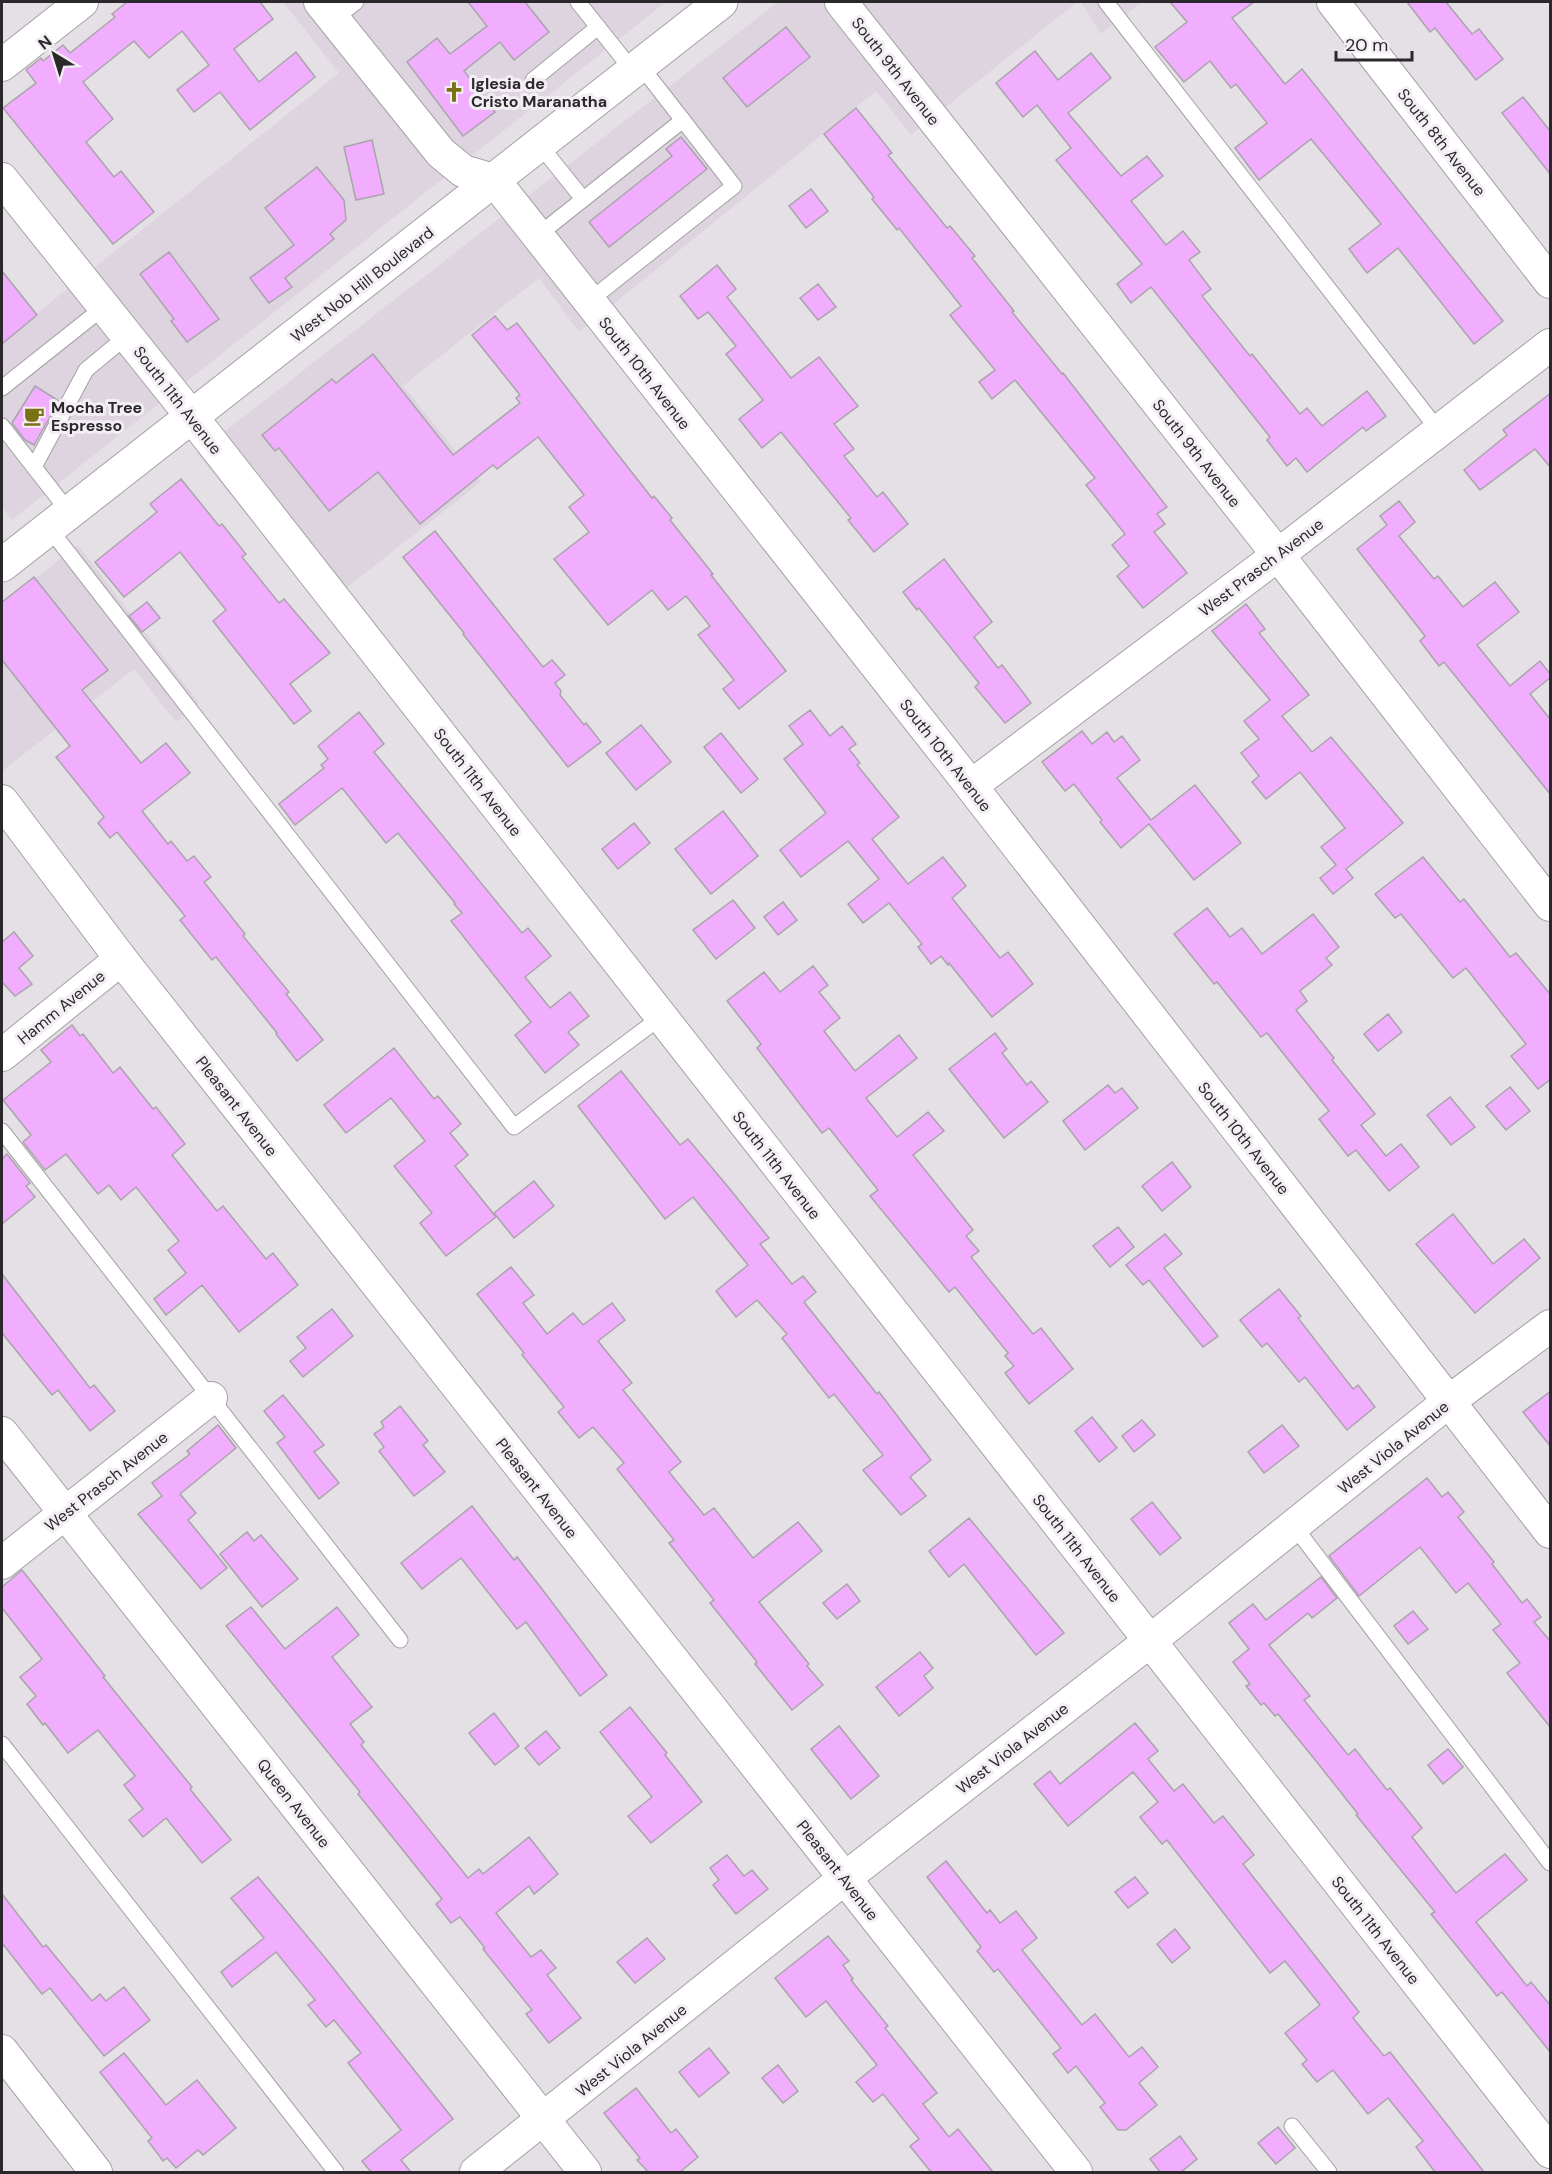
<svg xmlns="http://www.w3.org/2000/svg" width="1552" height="2174" viewBox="0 0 1552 2174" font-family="'DM Sans',sans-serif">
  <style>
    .built { fill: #ded4e0 }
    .building { fill: #f1aefe; stroke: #a9a4aa; stroke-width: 1.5 }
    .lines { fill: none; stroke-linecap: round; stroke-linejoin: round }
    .service-casing { stroke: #a5a0a6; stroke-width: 17 }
    .minor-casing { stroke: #a5a0a6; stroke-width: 34 }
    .primary-casing { stroke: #a5a0a6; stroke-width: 35 }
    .service { stroke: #fff; stroke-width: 15 }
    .minor { stroke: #fff; stroke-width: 32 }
    .primary { stroke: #fff; stroke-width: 33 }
    .labels { text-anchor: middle; stroke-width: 6; stroke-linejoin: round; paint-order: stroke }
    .street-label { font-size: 16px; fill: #2a282b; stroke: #f3edf4 }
    .poi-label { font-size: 16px; font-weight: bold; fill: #2a282b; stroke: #f3edf4; text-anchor: start }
  </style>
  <rect width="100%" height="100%" fill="#e5e0e6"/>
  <g class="built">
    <polygon points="283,2 666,2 12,520 2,507 2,341 339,73"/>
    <polygon points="778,2 1077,2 911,135 876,91 579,332 539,278 403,386 481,482 321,608 197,453"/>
    <polygon points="1081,2 1142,2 1101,34"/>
    <polygon points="78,545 199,703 176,722 134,669 2,771 2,605"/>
  </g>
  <g class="building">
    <polygon points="127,2 260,2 273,19 234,49 259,82 296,52 315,77 250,130 220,92 194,112 177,90 209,65 182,31 149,58 134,41 83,82 113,119 86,142 114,177 121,171 154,212 113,244 3,108 36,83 26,70 41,58 43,61 63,45 70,53 115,17 112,14"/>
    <polygon points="468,2 525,2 549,32 514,60 500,42 464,71 495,112 463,136 407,62 437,38 450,54 487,26"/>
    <polygon points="1170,2 1254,2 1232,18 1285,84 1302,69 1503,321 1474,344 1398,248 1367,273 1349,249 1381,224 1311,139 1259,180 1235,148 1267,123 1236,84 1231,88 1210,61 1184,82 1155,47 1187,22"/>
    <polygon points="1407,2 1446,2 1472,34 1479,29 1503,59 1476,80 1435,28 1430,32"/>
    <polygon points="786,27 810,57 747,107 723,78"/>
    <polygon points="1035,51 1058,80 1091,53 1111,78 1068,113 1121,176 1147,156 1163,176 1131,201 1166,245 1183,231 1200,252 1189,260 1211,289 1202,296 1250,356 1252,354 1300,414 1307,408 1322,426 1367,391 1386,416 1366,431 1363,427 1307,472 1296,458 1287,466 1267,440 1270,437 1151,287 1131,303 1117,284 1142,264 1056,160 1071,148 1037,105 1023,117 996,83"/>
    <polygon points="1523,97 1551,132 1551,175 1502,113"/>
    <polygon points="856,108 892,153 888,155 947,228 950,226 975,256 972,258 1014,311 1012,312 1062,374 1063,373 1167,507 1157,514 1165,524 1154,532 1187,573 1143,608 1117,576 1129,566 1112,545 1125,534 1086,485 1095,478 1015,380 992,399 979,382 995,370 950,315 961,306 899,228 897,230 872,199 874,197 824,134"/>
    <polygon points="681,137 707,169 609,247 589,222 672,156 666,149"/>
    <polygon points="372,140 384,194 356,200 344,147"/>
    <polygon points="317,167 344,200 346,220 330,234 334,239 285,278 292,287 269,303 250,278 294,245 265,208"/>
    <polygon points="811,189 828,211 806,228 789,206"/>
    <polygon points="169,252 219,319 187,342 171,321 174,319 140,274"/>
    <polygon points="717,265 736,289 727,297 791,378 819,357 858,406 834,424 854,449 844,456 877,497 883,492 908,524 874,552 848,520 851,518 781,432 762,448 739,419 763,400 726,354 736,346 708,312 698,319 680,296"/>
    <polygon points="2,271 37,315 2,344"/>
    <polygon points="818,284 836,307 818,320 800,298"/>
    <polygon points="495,316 507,330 517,323 612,447 652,498 654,496 672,518 670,520 713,574 711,575 786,671 739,709 723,689 734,680 698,635 710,626 686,596 668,610 652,590 608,625 554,559 589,532 569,507 584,495 538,437 497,469 493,465 420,524 378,472 329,511 279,448 275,451 262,435 332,379 336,383 373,354 453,455 520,403 516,398 520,395 472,335"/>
    <polygon points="35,386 59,401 34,445 25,440 12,423"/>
    <polygon points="1551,393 1551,468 1535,449 1480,490 1464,470 1507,435 1503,430"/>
    <polygon points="181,479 219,526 222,524 246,554 242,557 279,603 284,599 330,653 290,684 311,711 294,724 213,621 226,610 180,552 124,597 95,562 157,512 150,504"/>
    <polygon points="1399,501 1415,522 1399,536 1434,579 1438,576 1463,607 1495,582 1519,612 1477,645 1510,686 1540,661 1551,675 1551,677 1530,694 1551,720 1551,795 1444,662 1439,666 1420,641 1425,636 1357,549 1387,525 1380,516"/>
    <polygon points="435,531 543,667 552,660 565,675 555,683 561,691 560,695 584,725 586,723 601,742 568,767 463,634 464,633 403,557"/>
    <polygon points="944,559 992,622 974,637 998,668 1002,665 1031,703 1005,723 975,687 979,683 919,608 917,610 903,592"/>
    <polygon points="34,577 108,670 82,690 141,763 166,743 190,773 142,811 168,844 171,841 187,861 194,856 211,877 204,882 245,934 243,936 289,992 286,994 323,1040 297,1061 276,1034 277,1033 216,957 212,960 180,920 185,916 117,832 110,838 98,823 104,817 56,757 70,746 2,660 2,602"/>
    <polygon points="147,602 160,618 142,632 129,616"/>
    <polygon points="1246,604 1265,629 1259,633 1309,695 1282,716 1312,752 1331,737 1403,823 1346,869 1353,878 1333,894 1320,878 1336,865 1321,847 1345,828 1300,772 1266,799 1252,782 1259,776 1241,753 1259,739 1244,721 1270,700 1212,631"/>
    <polygon points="810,710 830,736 842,726 856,744 849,749 860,763 857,765 899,817 872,839 908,884 943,857 966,886 952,898 1000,958 1008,952 1033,984 992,1017 949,963 948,965 941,956 931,964 918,947 922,944 889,903 863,923 848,904 879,879 848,841 801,877 780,850 826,813 784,759 803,744 789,726"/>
    <polygon points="359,712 384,744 374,752 522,933 528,928 551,956 525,977 550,1008 570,992 589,1016 568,1032 579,1045 545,1073 515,1035 531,1022 451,921 462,913 454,904 455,903 398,833 386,843 342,788 295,825 279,804 324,768 321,765 328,759 318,746"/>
    <polygon points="641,725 671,762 636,790 606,753"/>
    <polygon points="1082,731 1092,744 1107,732 1114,742 1122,736 1140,760 1117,778 1151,820 1195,785 1241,843 1194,880 1149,824 1121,848 1100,822 1102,820 1074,784 1065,791 1042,762"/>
    <polygon points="721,733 758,779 741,793 704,747"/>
    <polygon points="723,811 758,856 711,894 675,849"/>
    <polygon points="634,823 650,843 618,869 602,849"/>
    <polygon points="1423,857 1460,902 1464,899 1510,957 1516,953 1551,995 1551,1079 1538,1089 1511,1056 1526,1044 1466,968 1453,978 1401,914 1395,918 1375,894"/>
    <polygon points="733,900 755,928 716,959 693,930"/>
    <polygon points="783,902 797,920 778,935 764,917"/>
    <polygon points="1207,908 1230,937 1242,928 1262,954 1313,914 1339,947 1326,958 1332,965 1300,991 1307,1001 1296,1010 1334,1058 1332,1060 1375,1114 1361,1125 1386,1156 1401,1144 1419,1167 1389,1191 1356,1150 1348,1156 1319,1119 1329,1111 1267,1033 1261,1037 1217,982 1214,984 1174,934"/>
    <polygon points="14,932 33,956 19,968 32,984 15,996 2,982 2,942"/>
    <polygon points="813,966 828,985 819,992 840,1018 824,1031 855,1071 899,1035 917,1058 866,1098 897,1137 928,1112 944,1131 913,1155 973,1230 966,1236 979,1251 971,1257 1033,1334 1041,1328 1073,1369 1029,1404 1005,1373 1014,1366 1005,1356 1008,1353 955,1287 949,1292 870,1196 878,1190 829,1128 822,1133 757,1048 761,1044 727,1001 764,972 780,992"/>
    <polygon points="1388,1014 1402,1032 1378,1051 1364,1034"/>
    <polygon points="72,1025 80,1036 83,1034 113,1073 120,1067 153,1109 156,1107 185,1144 172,1155 217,1211 223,1206 266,1259 273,1253 298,1285 239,1332 202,1285 166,1315 154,1299 186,1273 168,1250 179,1241 136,1187 121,1200 109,1185 98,1194 66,1154 45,1170 23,1142 31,1135 3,1100 51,1062 41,1050"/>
    <polygon points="995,1033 1007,1049 1002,1053 1027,1085 1031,1081 1048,1102 1004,1138 949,1069"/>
    <polygon points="394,1048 434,1099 438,1096 461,1124 450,1133 468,1155 455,1166 496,1217 446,1256 420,1223 432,1213 394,1166 425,1141 391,1098 346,1133 324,1105"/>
    <polygon points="621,1071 680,1145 688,1139 729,1188 769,1238 760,1244 792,1284 803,1276 816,1292 804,1302 877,1394 879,1392 931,1460 910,1477 926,1496 901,1515 863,1470 883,1455 834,1394 829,1398 782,1338 787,1334 757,1300 736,1317 716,1291 748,1265 693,1197 665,1219 578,1106"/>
    <polygon points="1108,1085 1115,1093 1122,1088 1138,1108 1085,1150 1063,1121"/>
    <polygon points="1510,1087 1530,1111 1506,1130 1486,1106"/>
    <polygon points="1450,1097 1475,1127 1451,1145 1427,1115"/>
    <polygon points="7,1154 30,1183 26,1186 35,1197 2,1224 2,1159"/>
    <polygon points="1172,1162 1191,1187 1162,1211 1142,1186"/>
    <polygon points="534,1181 554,1206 514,1238 494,1213"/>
    <polygon points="1453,1214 1493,1264 1524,1239 1540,1258 1475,1313 1416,1244"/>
    <polygon points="1118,1227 1134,1247 1110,1267 1093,1246"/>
    <polygon points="1165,1234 1182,1254 1164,1268 1218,1336 1203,1347 1149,1280 1143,1285 1126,1265"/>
    <polygon points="511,1267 534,1295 523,1303 547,1334 573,1313 583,1325 612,1303 625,1320 598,1341 632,1383 623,1390 681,1462 669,1472 704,1515 714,1508 753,1558 798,1522 822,1551 759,1602 809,1664 807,1666 823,1685 792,1710 755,1664 757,1662 710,1603 714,1600 669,1543 674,1540 617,1469 624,1463 593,1427 579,1438 558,1412 564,1407 522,1355 524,1353 477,1294"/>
    <polygon points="2,1274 90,1388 94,1385 115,1411 90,1431 58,1390 52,1395 2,1333"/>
    <polygon points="1279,1289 1301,1316 1298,1318 1353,1389 1358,1385 1375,1407 1347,1430 1305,1377 1299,1382 1267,1343 1262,1347 1240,1320"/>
    <polygon points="332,1309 353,1336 303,1377 290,1361 306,1348 297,1337"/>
    <polygon points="1551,1391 1551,1447 1523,1412"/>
    <polygon points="283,1395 324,1445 314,1452 339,1483 319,1499 277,1443 285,1437 264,1411"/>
    <polygon points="400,1406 428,1441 423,1445 445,1472 414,1496 379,1451 384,1447 374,1434 384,1427 381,1422"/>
    <polygon points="1092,1417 1117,1448 1099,1462 1075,1431"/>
    <polygon points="1142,1420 1155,1435 1134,1452 1122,1436"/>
    <polygon points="218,1425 236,1448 180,1494 196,1513 188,1520 227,1568 201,1589 138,1514 162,1496 152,1483 190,1454 187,1451"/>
    <polygon points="1282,1425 1299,1446 1264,1473 1248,1452"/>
    <polygon points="1427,1478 1442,1497 1448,1492 1464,1512 1458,1517 1494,1562 1492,1564 1522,1603 1527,1599 1541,1617 1534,1622 1551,1642 1551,1728 1507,1673 1520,1663 1493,1630 1501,1624 1468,1583 1456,1593 1420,1547 1359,1596 1329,1556"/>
    <polygon points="1152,1502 1181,1538 1160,1555 1131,1519"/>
    <polygon points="472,1506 514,1560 517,1557 542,1589 607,1675 580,1696 526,1622 517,1629 461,1558 422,1589 401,1563"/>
    <polygon points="969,1518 1064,1633 1036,1655 964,1564 949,1577 929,1551"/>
    <polygon points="247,1532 254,1541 261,1535 298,1579 262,1607 220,1554"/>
    <polygon points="22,1570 105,1676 103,1677 192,1787 190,1789 231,1840 202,1863 166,1818 143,1837 129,1820 143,1809 124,1785 135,1776 98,1730 68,1753 45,1723 43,1725 27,1704 36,1696 20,1677 42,1659 2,1608 2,1587"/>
    <polygon points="1321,1577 1337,1598 1312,1618 1308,1613 1269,1645 1310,1696 1304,1700 1348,1755 1355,1749 1387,1790 1390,1788 1422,1828 1412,1837 1456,1893 1505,1854 1527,1880 1476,1922 1527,1986 1531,1982 1551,2006 1551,2053 1502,1992 1497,1996 1431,1914 1435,1912 1356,1815 1358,1814 1316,1761 1278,1714 1275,1716 1264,1703 1261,1705 1246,1686 1250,1684 1233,1662 1249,1649 1229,1623 1253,1604 1266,1620"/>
    <polygon points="847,1584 860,1601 837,1619 823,1603"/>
    <polygon points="251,1607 285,1649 337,1607 359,1635 332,1657 372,1707 350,1724 364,1742 361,1745 468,1878 479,1869 483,1874 529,1837 558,1874 534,1894 529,1886 496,1913 531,1957 541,1950 556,1968 547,1975 581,2018 549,2043 526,2014 532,2010 483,1949 485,1948 460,1917 451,1923 436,1904 442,1899 358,1794 360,1792 226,1626"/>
    <polygon points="1413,1611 1428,1629 1408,1644 1394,1626"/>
    <polygon points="920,1652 933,1668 924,1676 933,1688 899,1716 876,1687"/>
    <polygon points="630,1707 667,1753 665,1755 702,1802 651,1843 628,1816 652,1797 600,1732"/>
    <polygon points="494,1713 519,1746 495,1765 469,1733"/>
    <polygon points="1135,1723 1158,1751 1148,1759 1174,1791 1183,1784 1214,1823 1223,1816 1254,1855 1243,1864 1359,2012 1353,2018 1384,2056 1390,2052 1484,2172 1435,2172 1416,2147 1423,2141 1388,2098 1368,2114 1333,2070 1317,2082 1302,2064 1307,2060 1285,2033 1320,2005 1285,1961 1270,1973 1167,1840 1162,1844 1140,1817 1158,1802 1133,1772 1068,1826 1034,1784 1050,1771 1060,1784"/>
    <polygon points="839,1726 879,1776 851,1799 811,1749"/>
    <polygon points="546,1731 560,1748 539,1765 525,1748"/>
    <polygon points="1448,1749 1463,1767 1443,1784 1428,1765"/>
    <polygon points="727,1855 744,1876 752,1870 768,1889 736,1914 713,1885 719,1880 710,1868"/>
    <polygon points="946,1861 987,1913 990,1910 1000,1923 1016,1911 1037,1938 1022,1950 1082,2025 1095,2014 1129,2057 1142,2047 1158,2067 1139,2083 1157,2105 1126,2130 1118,2130 1100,2107 1105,2103 1076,2066 1068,2073 1053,2054 1061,2048 998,1969 994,1972 977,1951 981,1947 927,1877"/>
    <polygon points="258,1877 326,1959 453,2119 401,2160 411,2172 371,2172 362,2161 401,2130 348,2063 361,2053 334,2020 326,2027 308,2005 315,2000 276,1952 232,1987 221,1972 264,1938 231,1898"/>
    <polygon points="1135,1877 1148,1893 1128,1908 1115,1892"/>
    <polygon points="2,1894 43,1947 46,1945 92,2001 100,1994 106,2001 124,1987 150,2020 104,2056 50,1988 42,1994 2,1943"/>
    <polygon points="1175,1929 1190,1948 1172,1963 1157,1944"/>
    <polygon points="828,1936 849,1961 843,1965 853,1979 851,1980 888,2026 885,2028 937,2093 923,2104 949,2137 958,2129 993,2172 931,2172 910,2146 919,2139 883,2094 873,2102 856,2082 877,2065 826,2001 806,2017 775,1978"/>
    <polygon points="647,1938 665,1959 635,1983 617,1962"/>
    <polygon points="709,2048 729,2073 699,2097 679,2072"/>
    <polygon points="124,2053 166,2105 197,2080 236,2128 203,2155 198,2150 176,2168 167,2158 163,2161 148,2141 152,2138 100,2072"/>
    <polygon points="778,2065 798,2091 783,2103 762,2078"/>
    <polygon points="636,2088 671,2133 676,2129 698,2157 680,2172 648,2172 637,2160 640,2158 604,2113"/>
    <polygon points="1278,2127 1295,2148 1276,2164 1258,2143"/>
    <polygon points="1180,2136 1197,2159 1181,2172 1160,2172 1150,2159"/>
  </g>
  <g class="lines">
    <g class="service-casing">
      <g id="service">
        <polyline points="578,2 633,71"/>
        <polyline points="1106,2 1439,431"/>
        <polyline points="334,19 356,2"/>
        <polyline points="533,80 598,27"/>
        <polyline points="539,144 583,199"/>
        <polyline points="537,236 683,120"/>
        <polyline points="589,301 734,186 640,65"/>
        <polyline points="2,388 104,307"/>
        <polyline points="2,426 69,512"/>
        <polyline points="34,467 86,370 127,336"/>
        <polyline points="49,528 514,1127 661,1017"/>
        <polyline points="2,1131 400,1640"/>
        <polyline points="1294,1526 1550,1863"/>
        <polyline points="2,1744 336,2172"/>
        <polyline points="1292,2126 1329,2172"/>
      </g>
    </g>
    <g class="minor-casing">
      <g id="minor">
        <polyline points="320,2 441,153 463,171 494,180 971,786 1550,1532"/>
        <polyline points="841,2 1278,555 1550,905"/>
        <polyline points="1333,2 1550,282"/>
        <polyline points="2,65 82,2"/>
        <polyline points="2,179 192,417 1550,2152"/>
        <polyline points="971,786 1278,555 1550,345"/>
        <polyline points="2,801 121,959 1076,2172"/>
        <polyline points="2,1055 121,959"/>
        <polyline points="2,1433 585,2172"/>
        <polyline points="2,1563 211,1398"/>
        <polyline points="2,2051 96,2172"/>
        <polyline points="476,2172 845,1878 1150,1641 1448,1402 1550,1326"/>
      </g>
    </g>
    <g class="primary-casing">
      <polyline id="primary" points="2,565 721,2"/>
    </g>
    <use href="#service" class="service"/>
    <use href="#minor" class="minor"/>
    <use href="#primary" class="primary"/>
  </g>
  <defs>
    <g id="church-bare" transform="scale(1.62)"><path d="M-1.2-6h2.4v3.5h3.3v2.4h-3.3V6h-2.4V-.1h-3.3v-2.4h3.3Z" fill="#797214" stroke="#f3edf4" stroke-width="2.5" paint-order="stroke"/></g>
    <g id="cafe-bare" transform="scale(1.62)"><path d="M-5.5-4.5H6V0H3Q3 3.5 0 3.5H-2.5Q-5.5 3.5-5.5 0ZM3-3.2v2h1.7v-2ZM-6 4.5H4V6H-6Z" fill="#797214" stroke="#f3edf4" stroke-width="2.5" paint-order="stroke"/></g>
  </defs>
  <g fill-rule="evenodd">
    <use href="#church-bare" x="454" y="92"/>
    <use href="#cafe-bare" x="34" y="416"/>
  </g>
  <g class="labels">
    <g class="street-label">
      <text transform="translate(896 71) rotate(52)" y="6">South 9th Avenue</text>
      <text transform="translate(1442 142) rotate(52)" y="6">South 8th Avenue</text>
      <text transform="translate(362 284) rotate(-38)" y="6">West Nob Hill Boulevard</text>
      <text transform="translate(645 373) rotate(52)" y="6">South 10th Avenue</text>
      <text transform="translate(178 400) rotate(52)" y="6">South 11th Avenue</text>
      <text transform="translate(1197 453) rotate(52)" y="6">South 9th Avenue</text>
      <text transform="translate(1261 567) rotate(-37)" y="6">West Prasch Avenue</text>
      <text transform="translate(946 755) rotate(52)" y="6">South 10th Avenue</text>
      <text transform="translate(478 782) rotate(52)" y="6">South 11th Avenue</text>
      <text transform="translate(61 1007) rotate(-39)" y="6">Hamm Avenue</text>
      <text transform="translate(237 1106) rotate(52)" y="6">Pleasant Avenue</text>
      <text transform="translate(1244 1138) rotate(52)" y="6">South 10th Avenue</text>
      <text transform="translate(777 1165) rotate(52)" y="6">South 11th Avenue</text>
      <text transform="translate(1393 1447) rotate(-39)" y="6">West Viola Avenue</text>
      <text transform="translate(106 1481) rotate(-38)" y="6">West Prasch Avenue</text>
      <text transform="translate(537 1488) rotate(52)" y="6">Pleasant Avenue</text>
      <text transform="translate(1077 1548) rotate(52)" y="6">South 11th Avenue</text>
      <text transform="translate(1012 1748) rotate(-38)" y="6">West Viola Avenue</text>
      <text transform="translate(294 1803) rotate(52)" y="6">Queen Avenue</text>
      <text transform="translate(838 1870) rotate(52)" y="6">Pleasant Avenue</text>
      <text transform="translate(1376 1930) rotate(52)" y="6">South 11th Avenue</text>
      <text transform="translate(631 2050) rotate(-39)" y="6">West Viola Avenue</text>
    </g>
    <g class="poi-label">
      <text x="471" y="89">Iglesia de<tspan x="471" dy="18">Cristo Maranatha</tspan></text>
      <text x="51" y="413">Mocha Tree<tspan x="51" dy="18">Espresso</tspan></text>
    </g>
  </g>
  <rect width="1552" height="2174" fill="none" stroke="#2a282b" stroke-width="6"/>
  <g transform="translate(54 54) rotate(322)" stroke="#f3edf4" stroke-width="4.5" paint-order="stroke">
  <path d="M0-4.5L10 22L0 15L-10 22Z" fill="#2a282b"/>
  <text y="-9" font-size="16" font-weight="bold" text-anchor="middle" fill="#2a282b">N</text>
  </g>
  <path d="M1336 51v9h76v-9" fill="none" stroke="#2a282b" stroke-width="3"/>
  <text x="1345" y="51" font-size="18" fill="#2a282b" stroke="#f3edf4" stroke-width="4.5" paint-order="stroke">20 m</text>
</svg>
